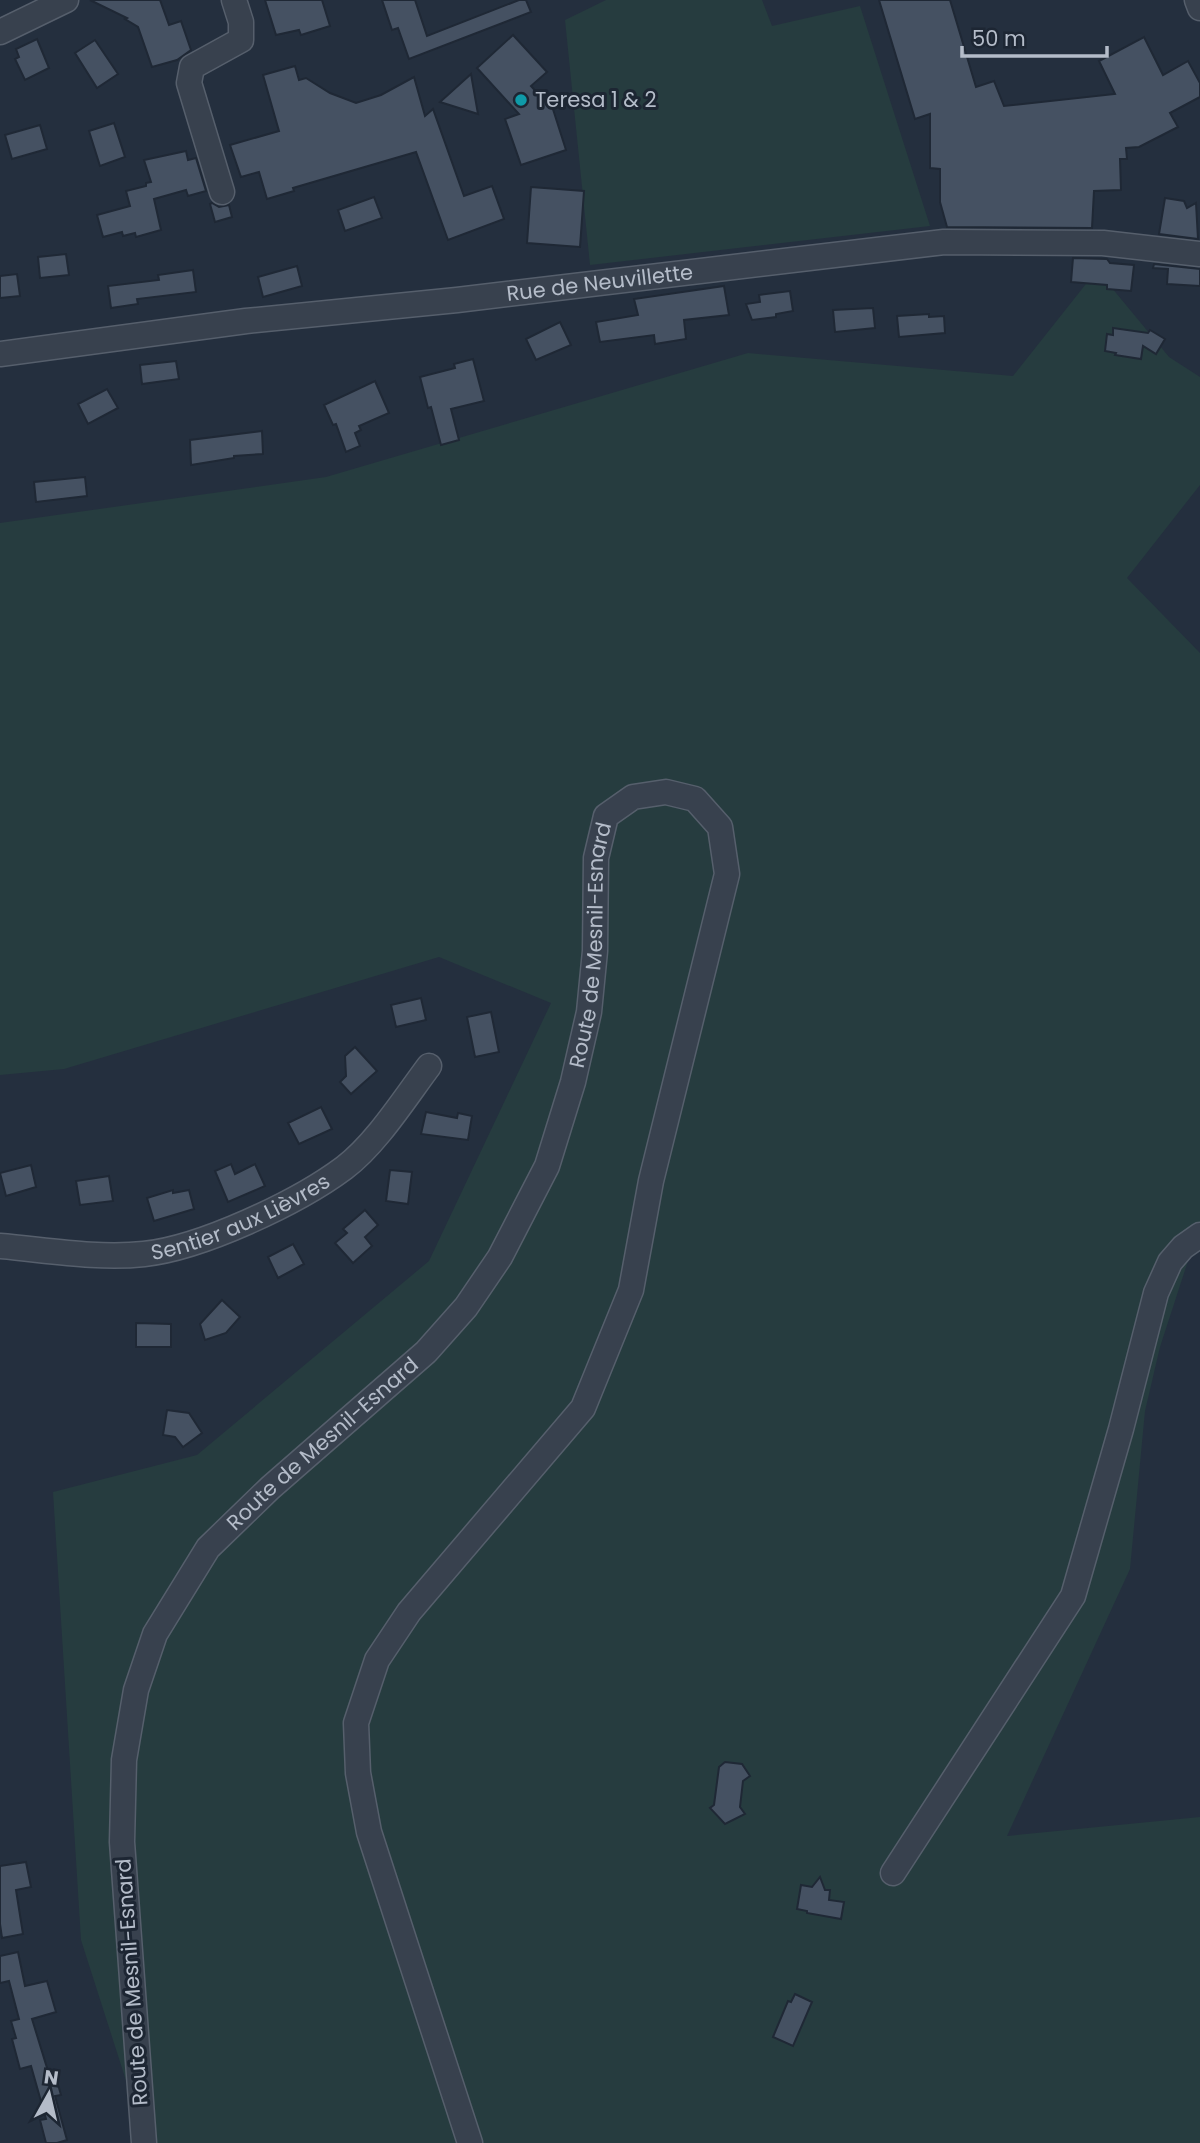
<svg xmlns="http://www.w3.org/2000/svg" width="1200" height="2143" viewBox="0 0 1200 2143" font-family="Poppins,sans-serif">
  <style>
    .green { fill: #263c3f }
    .building { fill: #455162; stroke: #1f2835; stroke-width: 2 }
    .lines { fill: none; stroke-linecap: round; stroke-linejoin: round }
    .minor-casing { stroke: #565f6c; stroke-width: 27 }
    .minor { stroke: #38414e; stroke-width: 24 }
    .culture-dot { fill: #0f9aa8; stroke: #1d2633; stroke-width: 2.5 }
    .labels { text-anchor: middle; stroke-width: 6; stroke-linejoin: round; paint-order: stroke }
    .poi-label { font-size: 21px; fill: #b4bcc9; stroke: #1d2633; text-anchor: start }
    .street-label { font-size: 21px; fill: #b4bcc9; stroke: #1d2633 }
  </style>
  <rect width="100%" height="100%" fill="#242f3e"/>
  <g class="green">
    <polygon points="606,0 762,0 772,26 860,6 930,226 590,265 565,20"/>
    <polygon points="1097,270 1169,357 1200,377 1200,485 1127,578 1200,653 1200,1224 1160,1347 1145,1411 1130,1569 1007,1836 1200,1817 1200,2143 146,2143 81,1940 53,1492 197,1455 429,1261 551,1003 439,957 64,1069 0,1075 0,523 326,477 748,353 1013,376"/>
  </g>
  <g class="building">
    <polygon points="90,0 160,0 169,25 181,21 191,50 177,60 152,67 138,27 125,19 127,18"/>
    <polygon points="265,0 322,0 330,26 301,35 299,30 276,35"/>
    <polygon points="382,0 415,0 427,36 519,0 526,0 531,12 409,59 398,28 392,30"/>
    <polygon points="879,0 950,0 976,87 994,81 1004,106 1115,94 1099,61 1144,37 1163,75 1188,61 1200,83 1200,97 1170,113 1178,127 1139,147 1126,148 1127,159 1120,159 1121,190 1094,191 1092,228 947,227 940,202 940,169 930,168 930,114 915,119"/>
    <polygon points="513,35 547,72 531,86 547,104 551,103 566,150 521,165 505,119 519,114 477,68"/>
    <polygon points="37,39 49,68 25,80 15,59 19,57 16,49"/>
    <polygon points="95,40 118,74 97,88 75,53"/>
    <polygon points="295,66 299,80 306,78 330,93 356,103 381,95 414,77 425,116 433,109 464,196 492,186 504,219 448,240 416,152 293,188 294,191 267,199 259,172 241,177 230,145 279,131 263,75"/>
    <polygon points="471,74 478,114 440,102"/>
    <polygon points="114,123 125,157 100,166 89,131"/>
    <polygon points="40,125 47,149 12,159 5,135"/>
    <polygon points="186,151 188,160 196,158 206,191 188,196 186,190 154,199 161,230 136,237 135,233 123,236 122,232 103,237 97,215 130,206 126,191 146,186 146,183 151,182 144,160"/>
    <polygon points="531,187 584,191 580,247 527,243"/>
    <polygon points="374,197 382,218 345,231 338,210"/>
    <polygon points="1165,198 1184,201 1187,208 1196,203 1198,239 1159,234"/>
    <polygon points="212,203 219,207 229,205 232,217 215,222 210,204"/>
    <polygon points="66,254 69,275 40,278 38,257"/>
    <polygon points="1073,258 1107,259 1110,263 1134,265 1131,291 1107,289 1107,285 1071,282"/>
    <polygon points="1154,264 1200,269 1200,286 1167,284 1168,269 1153,268"/>
    <polygon points="297,266 302,286 263,297 258,277"/>
    <polygon points="193,270 196,292 137,299 138,304 111,308 108,286 159,280 158,275"/>
    <polygon points="17,274 20,296 0,298 0,276"/>
    <polygon points="724,286 729,315 684,320 686,339 655,344 654,335 600,342 596,322 638,315 634,299"/>
    <polygon points="790,291 793,311 776,314 776,317 752,320 746,304 760,302 759,295"/>
    <polygon points="873,308 875,328 835,332 833,310"/>
    <polygon points="929,314 929,317 944,316 945,333 899,337 897,316"/>
    <polygon points="560,322 571,345 536,360 526,339"/>
    <polygon points="1113,328 1148,333 1150,330 1165,339 1156,354 1143,346 1141,359 1115,355 1116,353 1105,351 1107,334 1113,335"/>
    <polygon points="473,359 484,401 451,409 459,440 441,445 431,407 428,408 420,377 455,368 454,364"/>
    <polygon points="176,361 179,379 142,384 140,365"/>
    <polygon points="375,381 389,413 359,426 361,430 355,433 360,446 346,452 336,424 333,425 324,405"/>
    <polygon points="107,389 118,408 88,424 78,404"/>
    <polygon points="262,431 263,454 234,456 234,458 191,465 190,440"/>
    <polygon points="85,477 87,496 36,502 34,482"/>
    <polygon points="421,998 426,1020 396,1027 391,1005"/>
    <polygon points="491,1012 499,1052 475,1057 467,1017"/>
    <polygon points="355,1047 377,1071 351,1094 340,1082 346,1076 345,1056"/>
    <polygon points="321,1107 332,1129 299,1144 288,1123"/>
    <polygon points="426,1112 457,1118 458,1113 472,1116 468,1140 421,1134"/>
    <polygon points="231,1164 235,1174 255,1164 265,1186 228,1202 215,1171"/>
    <polygon points="31,1165 36,1187 6,1196 0,1173"/>
    <polygon points="390,1170 412,1172 408,1204 386,1201"/>
    <polygon points="109,1176 113,1201 80,1205 76,1181"/>
    <polygon points="173,1190 173,1193 189,1190 194,1209 154,1221 147,1198"/>
    <polygon points="365,1210 378,1225 365,1237 372,1246 353,1263 335,1243 347,1233 343,1229"/>
    <polygon points="293,1244 304,1264 278,1278 268,1257"/>
    <polygon points="222,1300 240,1317 226,1333 205,1340 200,1324"/>
    <polygon points="136,1323 171,1324 171,1347 136,1347"/>
    <polygon points="167,1410 189,1413 202,1433 183,1447 175,1437 163,1435"/>
    <polygon points="725,1762 742,1764 750,1776 743,1781 740,1807 745,1814 725,1824 710,1808 714,1805 719,1767"/>
    <polygon points="26,1862 31,1887 16,1890 23,1934 2,1938 0,1924 0,1866"/>
    <polygon points="820,1877 825,1890 830,1890 829,1900 844,1902 841,1919 807,1913 807,1911 797,1909 801,1885 812,1887"/>
    <polygon points="18,1952 25,1986 47,1981 56,2012 32,2019 48,2071 54,2070 61,2095 55,2096 67,2140 57,2143 46,2143 40,2120 46,2119 31,2066 20,2069 12,2039 16,2038 11,2021 19,2019 9,1981 0,1983 0,1956"/>
    <polygon points="795,1994 812,2002 793,2046 773,2037 788,2001 791,2002"/>
  </g>
  <g class="lines">
    <g class="minor-casing">
      <g id="minor">
        <polyline points="1197,0 1200,8"/>
        <polyline points="0,32 66,0"/>
        <polyline points="222,192 189,83 192,67 241,40 241,22 234,0"/>
        <path id="s1" d="M 0,354 L 246,321 L 457,300 L 944,242 L 1103,243 L 1200,254"/>
        <path id="s2" d="M 0,1246 C 47,1250 97,1259 144,1254 C 201,1248 297,1203 344,1168 C 376,1144 405,1098 429,1066"/>
        <polyline points="893,1873 1073,1596 1121,1429 1156,1293 1170,1262 1183,1247 1200,1235"/>
        <path id="s3" d="M 144,2143 L 122,1842 L 124,1760 L 136,1690 L 155,1634 L 208,1548 L 270,1488 L 426,1352 L 466,1307 L 500,1257 L 547,1166 L 573,1082 L 589,1012 L 595,951 L 596,858 L 606,816 L 633,797 L 666,792 L 695,799 L 720,827 L 727,874 L 651,1181 L 631,1290 L 583,1408 L 409,1612 L 377,1660 L 356,1723 L 358,1773 L 369,1832 L 470,2143"/>
      </g>
    </g>
    <use href="#minor" class="minor"/>
  </g>
  <circle class="culture-dot" cx="521" cy="100" r="7"/>
  <g class="labels">
    <g class="poi-label">
      <text x="535" y="107">Teresa 1 &amp; 2</text>
    </g>
    <g class="street-label">
      <text dy="7" stroke="none"><textPath href="#s1" startOffset="604">Rue de Neuvillette</textPath></text>
      <text dy="7" stroke="none"><textPath href="#s3" startOffset="1358">Route de Mesnil-Esnard</textPath></text>
      <text dy="7" stroke="none"><textPath href="#s2" startOffset="248">Sentier aux Lièvres</textPath></text>
      <text dy="7" stroke="none"><textPath href="#s3" startOffset="770">Route de Mesnil-Esnard</textPath></text>
      <text transform="translate(132 1982) rotate(-94)" y="7">Route de Mesnil-Esnard</text>
    </g>
  </g>
  <g transform="translate(49 2094) rotate(8)" stroke="#1d2633" stroke-width="5" paint-order="stroke">
  <path d="M0-5L12 26L0 18L-12 26Z" fill="#b4bcc9"/>
  <text y="-10" font-size="19" font-weight="bold" text-anchor="middle" fill="#b4bcc9">N</text>
  </g>
  <path d="M962 46v10h145v-10" fill="none" stroke="#b4bcc9" stroke-width="3.5"/>
  <text x="972" y="46" font-size="21" fill="#b4bcc9" stroke="#1d2633" stroke-width="5" paint-order="stroke">50 m</text>
</svg>
